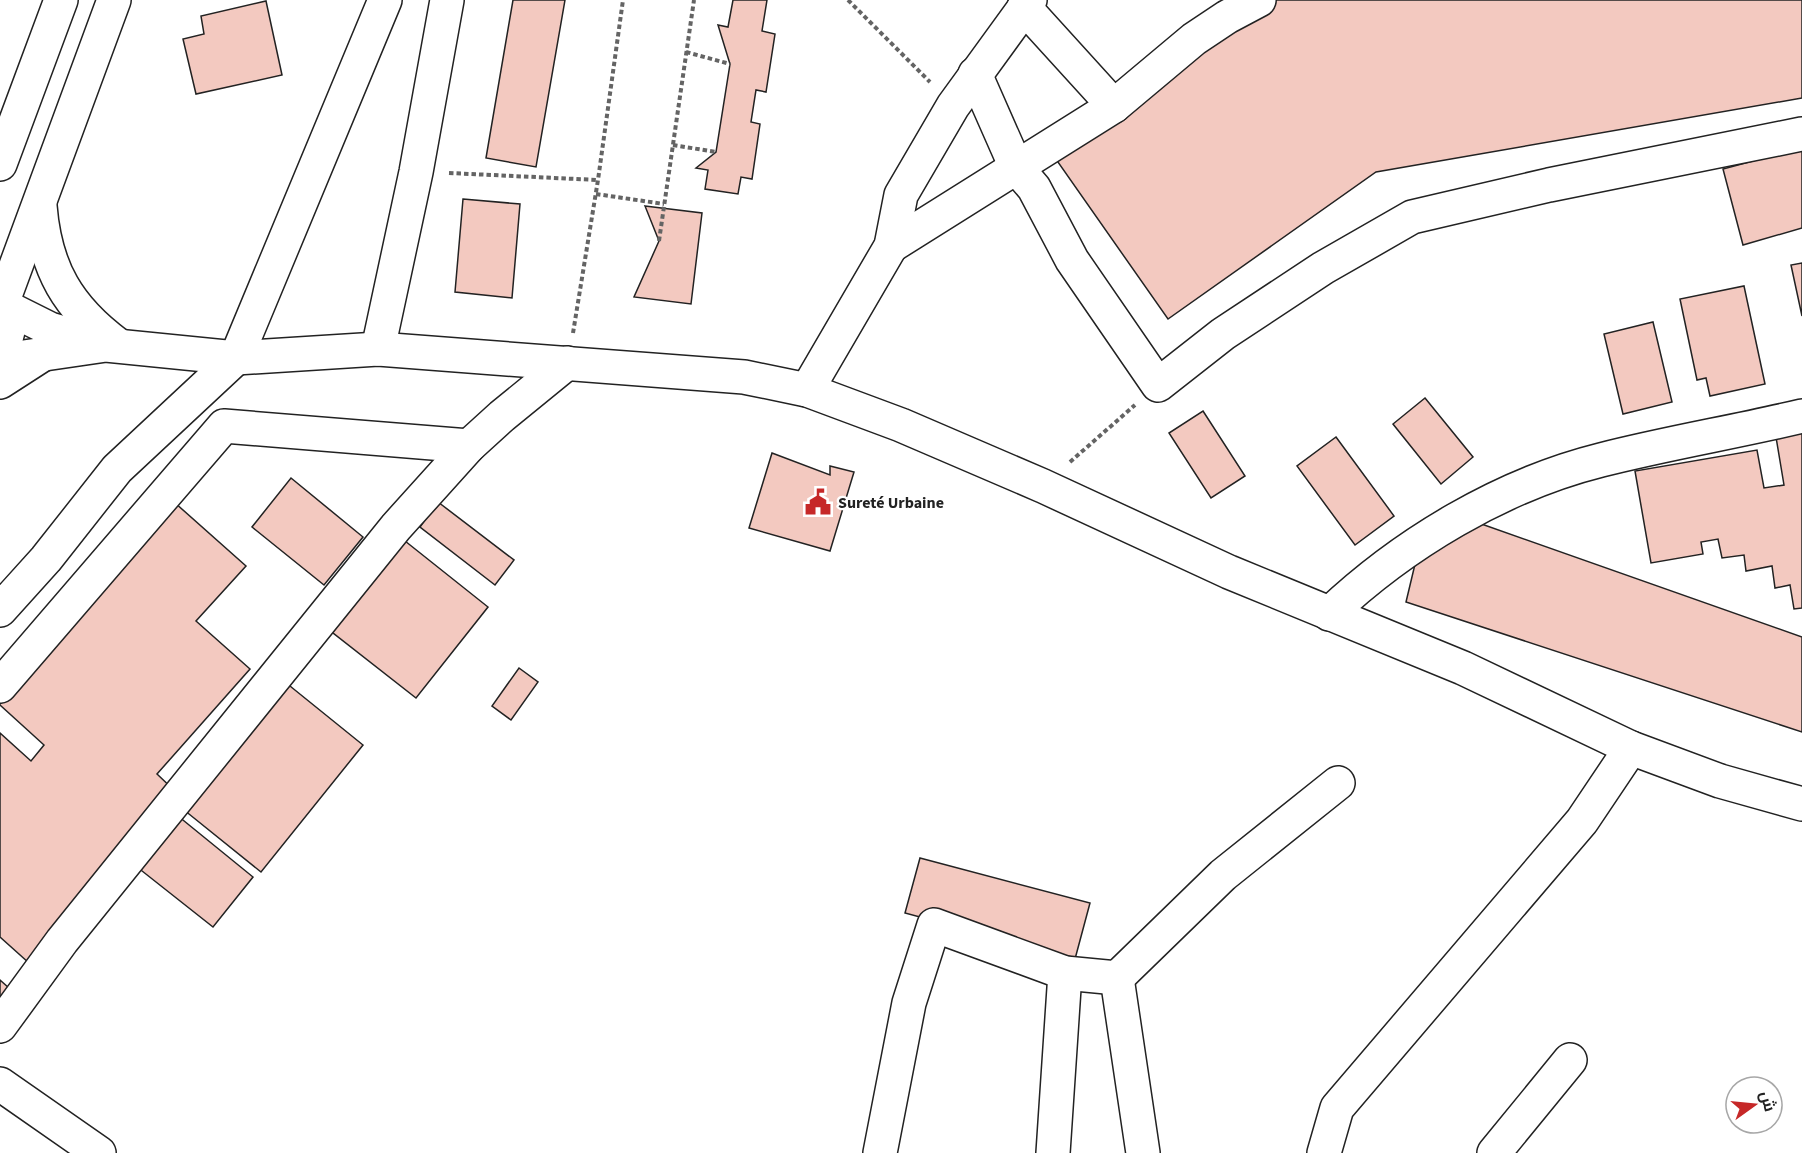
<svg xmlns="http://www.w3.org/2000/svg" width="1802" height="1153" viewBox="0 0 1802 1153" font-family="'Source Sans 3',Cairo,sans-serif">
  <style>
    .building { fill: #f3c9c0; stroke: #222; stroke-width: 1.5 }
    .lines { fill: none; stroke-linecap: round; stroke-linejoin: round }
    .minor-casing { stroke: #222; stroke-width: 36 }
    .major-casing { stroke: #222; stroke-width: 36 }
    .path { stroke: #646464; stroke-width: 4; stroke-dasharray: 4.5 3; stroke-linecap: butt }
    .minor { stroke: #fff; stroke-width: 33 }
    .major { stroke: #fff; stroke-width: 33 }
    .labels { text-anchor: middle; stroke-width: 4.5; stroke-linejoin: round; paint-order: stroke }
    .poi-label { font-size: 16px; font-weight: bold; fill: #222; stroke: #fff; text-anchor: start }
  </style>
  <rect width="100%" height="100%" fill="#fff"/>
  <g class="building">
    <polygon points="513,0 565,0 536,167 486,158"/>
    <polygon points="733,0 767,0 762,31 775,34 766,92 756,90 751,122 760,124 752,179 741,177 738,194 705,189 708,170 696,168 716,152 730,64 718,25 728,27"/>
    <polygon points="1273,0 1802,0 1802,98 1376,172 1168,319 1053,155"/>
    <polygon points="266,1 282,75 196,94 183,39 204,34 201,16"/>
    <polygon points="1802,148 1802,228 1743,245 1723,169"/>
    <polygon points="463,199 520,204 512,298 455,292"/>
    <polygon points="645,206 702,213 691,304 634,297 659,241"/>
    <polygon points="1802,263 1802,316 1791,265"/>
    <polygon points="1744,286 1765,384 1710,396 1706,378 1697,380 1680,299"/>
    <polygon points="1653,322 1672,402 1623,414 1604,334"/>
    <polygon points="1425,398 1473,457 1441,484 1393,424"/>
    <polygon points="1203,411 1245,476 1211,498 1169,433"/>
    <polygon points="1802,432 1802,608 1794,609 1790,585 1775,588 1772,566 1746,571 1744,555 1722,558 1718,539 1701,542 1703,554 1651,563 1635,471 1757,450 1764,488 1784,485 1776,437"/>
    <polygon points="1336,437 1394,516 1355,545 1297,466"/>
    <polygon points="772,453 830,475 830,466 854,472 830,551 749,528"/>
    <polygon points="291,478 363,537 324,585 252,527"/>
    <polygon points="174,502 246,566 196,621 250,669 157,774 178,794 29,963 0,937 0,733 31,761 44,745 0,705 0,700"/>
    <polygon points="438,502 514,560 495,585 420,527"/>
    <polygon points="1473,521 1802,637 1802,732 1406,602 1416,560"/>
    <polygon points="400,537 488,607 416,698 328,629"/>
    <polygon points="519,668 538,682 511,720 492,706"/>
    <polygon points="285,682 363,745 261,872 184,810"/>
    <polygon points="178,816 253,877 213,927 137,867"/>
    <polygon points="920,858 1090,903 1075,959 905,913"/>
    <polygon points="0,980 9,988 0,997"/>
  </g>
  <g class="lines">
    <g class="minor-casing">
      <g id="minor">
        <polyline points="1024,7 1114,106"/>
        <polyline points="975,74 1016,167 1034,188 1072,260 1158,385 1223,334 1323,268 1412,217 1549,185 1802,134"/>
        <polyline points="891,246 1114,106 1194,39 1227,17 1259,0"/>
        <polyline points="6,307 50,329 92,341"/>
        <polyline points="378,349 416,172 447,0"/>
        <polyline points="17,358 106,345 236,358 378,349 744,377 807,390 901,425 1043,486 1229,572 1463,668 1631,748 1720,781 1802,804"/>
        <polyline points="807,390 891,246 901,195 953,106 1030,0"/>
        <polyline points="0,610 46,559 117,469 236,358 385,0"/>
        <path d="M 1329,614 C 1403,544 1501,485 1601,460 C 1667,443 1735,432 1802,416"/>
        <polyline points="0,686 224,426 469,446"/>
        <polyline points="1117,978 1143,1153"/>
        <polyline points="0,1026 62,941 396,527 469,446 502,416 567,363"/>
        <polyline points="0,1084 99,1153"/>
        <polyline points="880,1153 909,1003 934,925 1065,973 1117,978 1223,875 1338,783"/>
        <polyline points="1053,1153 1065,973"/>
        <polyline points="1324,1153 1337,1108 1582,821 1631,748"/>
        <polyline points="1494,1153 1570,1060"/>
      </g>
    </g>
    <g class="major-casing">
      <g id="major">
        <polyline points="0,164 61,0"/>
        <path d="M 40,206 C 45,269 68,308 118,345"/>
        <path d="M 0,297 C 12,313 11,335 0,350"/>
        <polyline points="3,301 114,0"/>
        <polyline points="0,382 45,353"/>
      </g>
    </g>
    <g class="path">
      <polyline points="848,0 930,82"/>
      <polyline points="686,52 730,64"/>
      <polyline points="673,145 716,152"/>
      <polyline points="449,173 598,180"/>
      <polyline points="596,194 664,204"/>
      <polyline points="659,241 694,0"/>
      <polyline points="573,333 598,180 623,0"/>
      <polyline points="1070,462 1135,405"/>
    </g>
    <use href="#minor" class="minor"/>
    <use href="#major" class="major"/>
  </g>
  <defs>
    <g id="civic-bare" transform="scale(2.07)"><path d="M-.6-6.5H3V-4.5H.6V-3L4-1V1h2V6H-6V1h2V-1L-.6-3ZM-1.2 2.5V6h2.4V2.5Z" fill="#c62828" stroke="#fff" stroke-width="2.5" paint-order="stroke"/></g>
  </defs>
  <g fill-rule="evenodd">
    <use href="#civic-bare" x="818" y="502"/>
  </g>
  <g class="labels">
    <g class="poi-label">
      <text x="838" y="508">Sureté Urbaine</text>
    </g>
  </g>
  <g transform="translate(1754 1105) rotate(75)"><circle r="28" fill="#ffffff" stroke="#a7a7a7" stroke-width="1.5"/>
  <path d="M0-4.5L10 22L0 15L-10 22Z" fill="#c62828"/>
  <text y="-9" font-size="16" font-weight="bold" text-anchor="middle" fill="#222222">ش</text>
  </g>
</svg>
